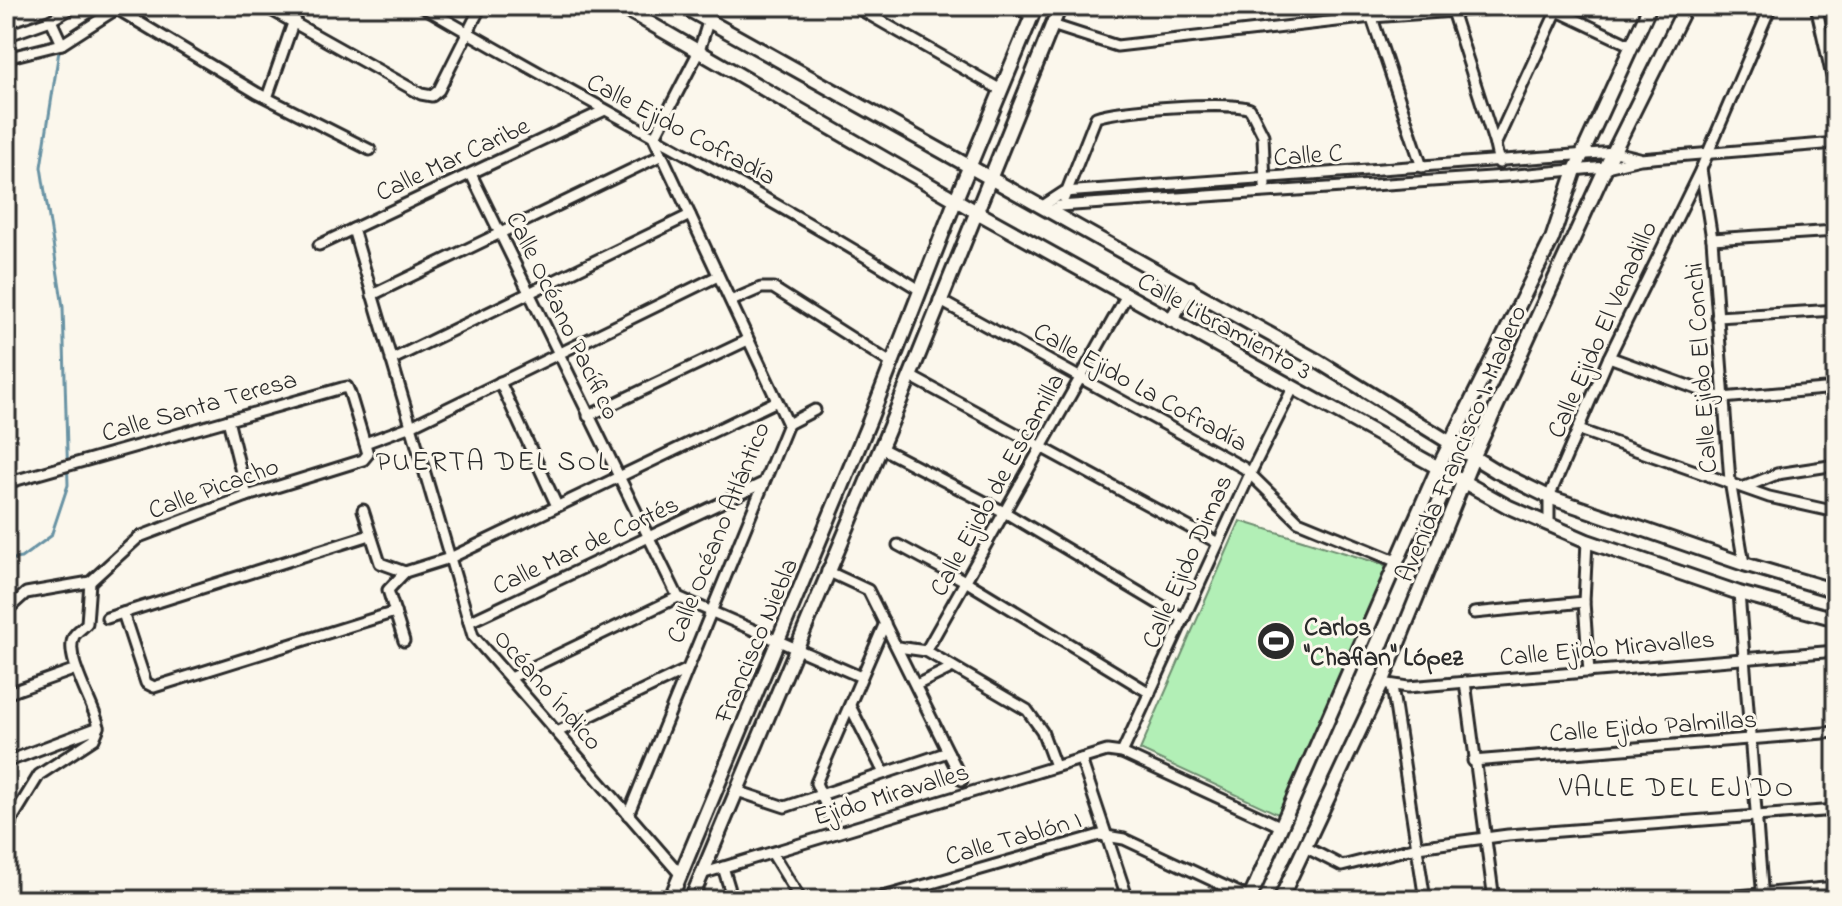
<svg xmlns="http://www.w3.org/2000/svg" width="1842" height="906" viewBox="0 0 1842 906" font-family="'Indie Flower',sans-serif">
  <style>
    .green { fill: #b2efb6; stroke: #6e8d70; stroke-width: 2 }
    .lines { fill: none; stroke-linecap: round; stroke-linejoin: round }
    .stream { stroke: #6993a4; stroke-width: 3 }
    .minor-casing { stroke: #2b2b2b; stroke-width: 15 }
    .tertiary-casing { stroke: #2b2b2b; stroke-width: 18 }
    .minor { stroke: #fbf7ec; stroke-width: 9 }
    .tertiary { stroke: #fbf7ec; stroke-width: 12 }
    .labels { text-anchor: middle; stroke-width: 6; stroke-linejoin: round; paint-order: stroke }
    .street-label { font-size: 26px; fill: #2b2b2b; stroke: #fbf7ec }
    .poi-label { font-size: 26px; font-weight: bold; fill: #2b2b2b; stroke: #fbf7ec; text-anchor: start }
    .neighbourhood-label { font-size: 28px; letter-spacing: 2px; fill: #2b2b2b; stroke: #fbf7ec }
  </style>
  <rect width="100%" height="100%" fill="#fbf7ec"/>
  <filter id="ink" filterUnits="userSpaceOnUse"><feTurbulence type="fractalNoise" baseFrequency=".0125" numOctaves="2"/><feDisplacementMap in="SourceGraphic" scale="16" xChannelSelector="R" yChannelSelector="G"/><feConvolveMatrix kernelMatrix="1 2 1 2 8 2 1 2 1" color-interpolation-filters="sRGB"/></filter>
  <g filter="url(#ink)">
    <polygon class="green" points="1240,521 1391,567 1280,815 1140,750"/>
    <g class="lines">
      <g class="stream">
        <polyline points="56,6 57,8"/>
        <polyline points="6,560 21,558 51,536 68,485 63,307 41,167 59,51"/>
      </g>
      <g class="minor-casing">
        <g id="minor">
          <polyline points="112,6 257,93 370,150"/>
          <polyline points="264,6 421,94 432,96 439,90 481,6"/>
          <path d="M 422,6 C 587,103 758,189 920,290"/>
          <polyline points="854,6 1001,90"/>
          <polyline points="1013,6 1032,16"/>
          <polyline points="1368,6 1422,167"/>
          <polyline points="1547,6 1632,46"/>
          <polyline points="1816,6 1836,94"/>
          <polyline points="1451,8 1495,145"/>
          <polyline points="51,20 62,44"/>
          <polyline points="1052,25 1117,46 1372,17 1524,6"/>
          <polyline points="6,36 51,20 75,6"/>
          <polyline points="6,58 62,44 121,6"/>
          <polyline points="268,95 299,6"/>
          <polyline points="1499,163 1495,145 1559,6"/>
          <polyline points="1701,169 1712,239 1730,481 1744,564"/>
          <polyline points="471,174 678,597 861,677"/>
          <path d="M 1064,198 L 1096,117 C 1117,109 1230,101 1250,109 L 1263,135 L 1265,185"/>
          <polyline points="1041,207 1064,192 1615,152 1639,158"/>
          <polyline points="1052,211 1059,206 1506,176 1606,167 1640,159 1836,143"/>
          <polyline points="353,229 473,636 680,874"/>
          <polyline points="1712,239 1836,231"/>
          <polyline points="319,245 603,111"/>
          <polyline points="372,295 662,155"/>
          <polyline points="939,300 1244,468 1298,521 1398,562"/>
          <polyline points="731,301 761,288 773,288 891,363"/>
          <polyline points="1717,317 1836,310"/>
          <polyline points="1609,357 1722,398 1836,388"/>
          <polyline points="391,360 690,215"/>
          <polyline points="910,376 1218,543"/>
          <polyline points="500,382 557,506"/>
          <polyline points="588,416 748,340"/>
          <polyline points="228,420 247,496"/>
          <polyline points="788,424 815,410"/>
          <polyline points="1579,430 1769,497 1836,512"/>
          <polyline points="365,443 411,426 718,276"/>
          <polyline points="881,448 1006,513 1184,619"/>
          <polyline points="6,483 342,388 347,387 350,394 368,454 363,460 247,496 139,537 90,582 26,593 6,611"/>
          <polyline points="1745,487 1777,474 1836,465"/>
          <polyline points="363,510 380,563 405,572 450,558 777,401"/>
          <polyline points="1549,525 1549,497 1609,357 1701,169 1771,6"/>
          <polyline points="1587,541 1584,602 1589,672"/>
          <polyline points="898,545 967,582 1150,693"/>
          <polyline points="827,571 868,590 962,780"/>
          <polyline points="1739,593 1763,900"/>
          <polyline points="123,613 146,683 154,687 395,612"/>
          <polyline points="1474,613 1584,602"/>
          <polyline points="107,618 370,535"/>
          <polyline points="469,622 763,483"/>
          <polyline points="404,641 388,590 405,572"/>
          <polyline points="898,647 926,651 1027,710 1042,731 1055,766"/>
          <polyline points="926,651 1127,295"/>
          <polyline points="510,678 678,597"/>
          <polyline points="1465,682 1494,900"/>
          <polyline points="1382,683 1408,687 1836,651"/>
          <polyline points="916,685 953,667"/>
          <polyline points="1392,686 1425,900"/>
          <polyline points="6,694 76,669"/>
          <polyline points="850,706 884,773"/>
          <polyline points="557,732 686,670"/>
          <polyline points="1122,753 1250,474 1293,388"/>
          <polyline points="1081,759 1128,900"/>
          <polyline points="1473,761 1836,732"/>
          <path d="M 6,762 L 99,727 C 95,706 63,656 74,636 C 76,632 84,627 87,623 L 90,582"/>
          <polyline points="737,791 785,807 948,752"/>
          <polyline points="628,815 788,424 654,138 699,51 713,6"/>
          <polyline points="832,820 816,783 885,623"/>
          <polyline points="6,829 39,775 94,739 99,727"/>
          <polyline points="1305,847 1342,866 1417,847 1508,835 1836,810"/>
          <polyline points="772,853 801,900"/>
          <polyline points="723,867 733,900"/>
          <polyline points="701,874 1107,751 1122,753 1280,826"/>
          <polyline points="873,900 1100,835 1124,839 1250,898"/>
          <polyline points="1694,900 1836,887"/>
        </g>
      </g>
      <g class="tertiary-casing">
        <g id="tertiary">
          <polyline points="620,6 975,211 1509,507 1587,541 1739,593 1836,619"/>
          <polyline points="682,6 1316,360 1496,471 1549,497 1744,564 1836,591"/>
          <polyline points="1171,320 1190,288"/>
          <polyline points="670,900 869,422 956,199 1036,6"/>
          <polyline points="691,900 890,426 1060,6"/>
          <polyline points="1249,900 1437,470 1552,239 1575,170 1650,6"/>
          <polyline points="1280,900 1382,683 1473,458 1606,167 1686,6"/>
        </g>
      </g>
      <use href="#minor" class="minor"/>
      <use href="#tertiary" class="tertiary"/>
    </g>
  </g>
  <defs>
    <g id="stadium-disc" transform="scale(2)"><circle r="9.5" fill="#2b2b2b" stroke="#fbf7ec"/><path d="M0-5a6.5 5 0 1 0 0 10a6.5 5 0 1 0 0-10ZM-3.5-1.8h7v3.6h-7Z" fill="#fff"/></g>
  </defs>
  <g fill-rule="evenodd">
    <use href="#stadium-disc" x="1276" y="641"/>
  </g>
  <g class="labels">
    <g class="street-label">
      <text transform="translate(682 128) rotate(28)" y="9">Calle Ejido Cofradía</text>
      <text transform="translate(1308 154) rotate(-4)" y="9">Calle C</text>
      <text transform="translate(452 158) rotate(-25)" y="9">Calle Mar Caribe</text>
      <text transform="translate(564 315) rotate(64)" y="9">Calle Océano Pacífico</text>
      <text transform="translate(1225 325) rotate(29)" y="9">Calle Libramiento 3</text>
      <text transform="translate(1601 329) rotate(-66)" y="9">Calle Ejido El Venadillo</text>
      <text transform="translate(1700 368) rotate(-94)" y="9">Calle Ejido El Conchi</text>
      <text transform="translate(1141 386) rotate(29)" y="9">Calle Ejido La Cofradía</text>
      <text transform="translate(199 405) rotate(-16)" y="9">Calle Santa Teresa</text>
      <text transform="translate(1460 443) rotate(-67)" y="9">Avenida Francisco I. Madero</text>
      <text transform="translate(996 484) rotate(-61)" y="9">Calle Ejido de Escamilla</text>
      <text transform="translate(213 487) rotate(-20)" y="9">Calle Picacho</text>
      <text transform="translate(717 532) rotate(-68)" y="9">Calle Océano Atlántico</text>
      <text transform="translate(585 544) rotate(-25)" y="9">Calle Mar de Cortés</text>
      <text transform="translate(1186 561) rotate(-66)" y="9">Calle Ejido Dimas</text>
      <text transform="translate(755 640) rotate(-67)" y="9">Francisco Niebla</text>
      <text transform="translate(1607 647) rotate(-5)" y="9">Calle Ejido Miravalles</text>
      <text transform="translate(549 689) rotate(49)" y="9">Océano Índico</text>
      <text transform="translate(1653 725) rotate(-4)" y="9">Calle Ejido Palmillas</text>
      <text transform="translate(891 793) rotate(-17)" y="9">Ejido Miravalles</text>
      <text transform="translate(1013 837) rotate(-16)" y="9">Calle Tablón I</text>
    </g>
    <g class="poi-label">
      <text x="1304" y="635">Carlos<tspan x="1304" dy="30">"Chaflan" López</tspan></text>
    </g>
    <g class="neighbourhood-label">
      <text x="493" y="470">PUERTA DEL SOL</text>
      <text x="1677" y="796">VALLE DEL EJIDO</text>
    </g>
  </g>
  <rect width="1842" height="906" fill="none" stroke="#fbf7ec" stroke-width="32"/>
  <rect x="16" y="16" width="1810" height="874" fill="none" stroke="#2b2b2b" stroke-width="3" filter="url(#ink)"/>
</svg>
